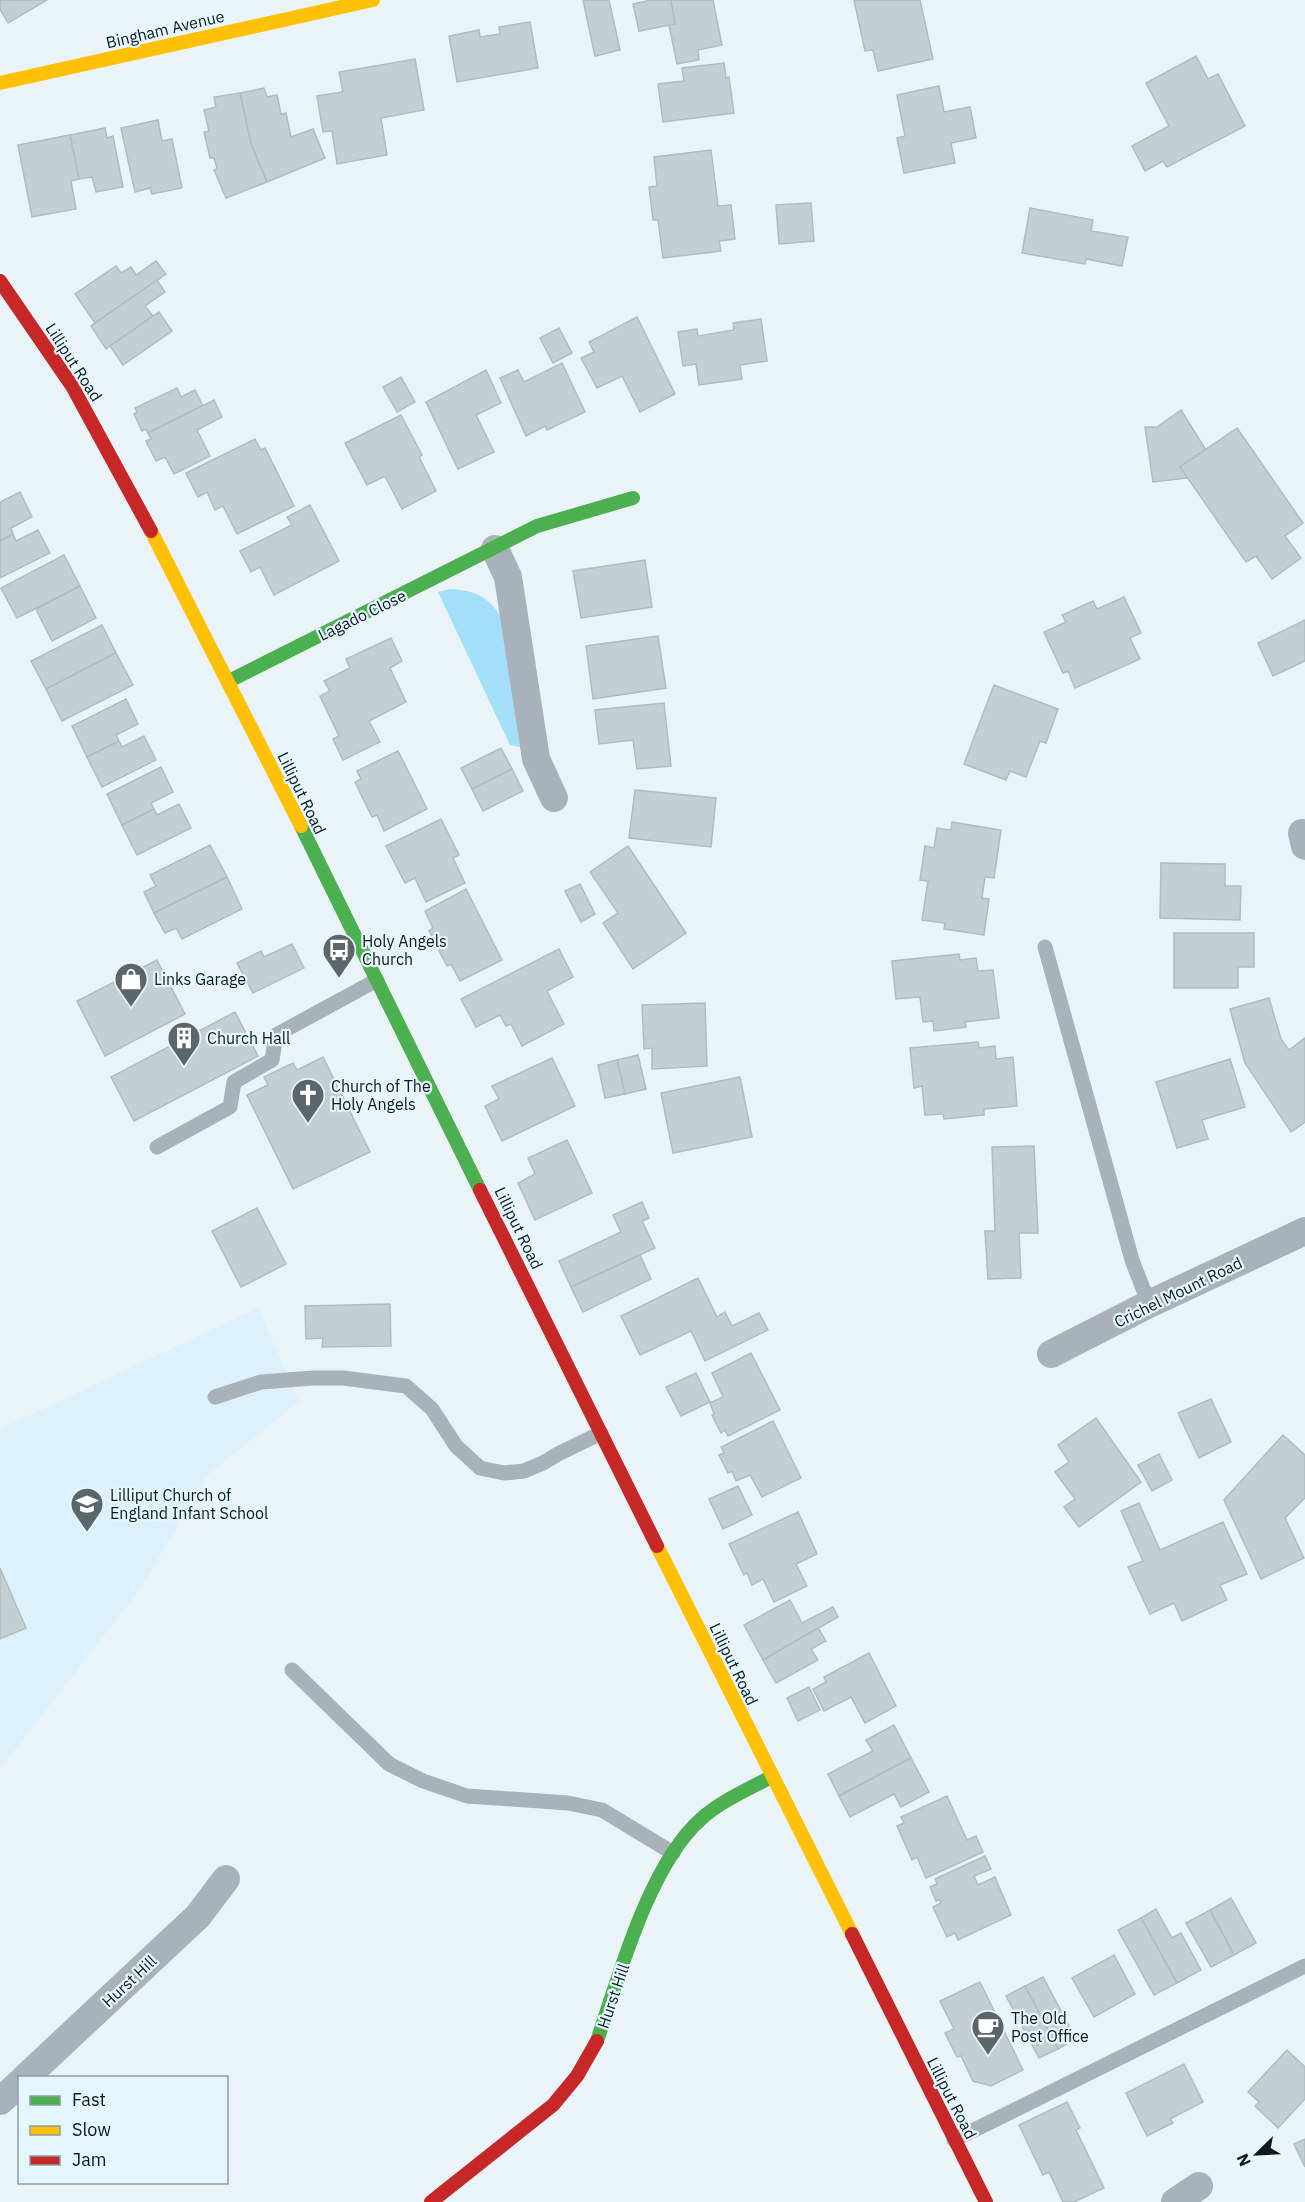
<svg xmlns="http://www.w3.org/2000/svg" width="1305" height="2202" viewBox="0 0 1305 2202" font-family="'IBM Plex Sans',sans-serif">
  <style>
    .built { fill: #dcf1fb }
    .green { fill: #a3dff8 }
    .building { fill: #c4cfd2; stroke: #b1bcbe; stroke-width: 1.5 }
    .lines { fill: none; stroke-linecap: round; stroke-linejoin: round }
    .lane { stroke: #a9b2bb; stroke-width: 15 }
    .street { stroke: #a9b2bb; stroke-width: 28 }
    .fast { stroke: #4caf50; stroke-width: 14 }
    .slow { stroke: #ffc107; stroke-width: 14 }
    .jam { stroke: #c62828; stroke-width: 14 }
    .labels { text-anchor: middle; stroke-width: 4.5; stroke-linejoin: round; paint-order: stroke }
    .street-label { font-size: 16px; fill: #0e181d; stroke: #e4f6fe }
    .poi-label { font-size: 16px; fill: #0e181d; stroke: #e4f6fe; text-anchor: start }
  </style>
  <rect width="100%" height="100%" fill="#eaf4f8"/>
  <polygon class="built" points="258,1308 299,1401 208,1475 139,1591 0,1769 0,1429"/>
  <path class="green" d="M 450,589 C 474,590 488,596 501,617 L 520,747 L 510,745 L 438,592 Z"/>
  <g class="building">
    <polygon points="0,0 47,0 8,23 0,9"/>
    <polygon points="583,0 609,0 620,50 595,56"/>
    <polygon points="651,0 671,0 675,24 639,31 633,4"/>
    <polygon points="671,0 713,0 722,45 698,50 699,60 677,64 669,25 675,24"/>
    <polygon points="854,0 920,0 933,59 878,71 873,50 865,51"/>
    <polygon points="530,22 538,68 457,82 449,36 479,30 480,37 500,34 499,27"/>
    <polygon points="1196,56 1208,79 1218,74 1245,126 1167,167 1163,161 1145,171 1132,146 1169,126 1146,83"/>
    <polygon points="415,59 424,110 381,118 387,155 337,164 332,131 323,132 317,96 343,92 339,72"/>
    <polygon points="724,63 726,78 729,77 734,113 663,122 658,84 684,81 682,68"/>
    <polygon points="939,86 944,112 970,107 976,138 951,143 955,163 904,173 897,138 905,136 897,95"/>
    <polygon points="264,88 267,97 277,95 281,114 286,113 291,137 313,129 325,158 267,182 251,144 240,93"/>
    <polygon points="240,93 251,144 267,182 226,198 214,170 217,168 214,158 210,158 204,132 209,131 204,110 216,107 214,97"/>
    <polygon points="158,120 162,141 172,139 182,188 152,194 150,188 135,192 121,128"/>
    <polygon points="105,128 107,138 113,136 123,187 96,192 92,177 79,179 70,135"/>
    <polygon points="70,135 79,179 71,181 76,209 32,217 18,145"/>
    <polygon points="711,150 718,206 731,205 735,239 719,241 721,251 663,258 658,220 653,220 649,187 657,186 654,157"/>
    <polygon points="811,203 814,241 779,244 776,205"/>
    <polygon points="1030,208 1093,220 1091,231 1128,237 1122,266 1086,259 1085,264 1022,253"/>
    <polygon points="156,261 166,274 95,323 75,294 116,266 121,273 131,267 136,275"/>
    <polygon points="157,280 165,292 145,306 153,316 106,349 91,326"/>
    <polygon points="159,312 172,331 123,365 110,346"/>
    <polygon points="637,317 675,394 640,412 622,376 597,388 581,358 594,352 589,342"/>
    <polygon points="761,319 767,361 740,365 742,379 699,385 696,364 683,366 678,332 697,329 698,336 734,330 733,323"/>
    <polygon points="559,328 572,353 553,363 540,338"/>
    <polygon points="562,363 585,412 547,430 545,426 526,436 500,378 518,370 524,382"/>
    <polygon points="486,370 501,403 476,415 494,452 458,469 426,402"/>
    <polygon points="401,377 415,402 397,412 383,387"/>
    <polygon points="177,388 181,397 195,390 203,406 148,433 146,429 142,431 134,414 137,412 135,408"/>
    <polygon points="214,400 222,417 197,430 210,456 174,474 165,457 156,461 146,441 151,439 148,433"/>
    <polygon points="1181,410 1206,450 1180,467 1188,478 1153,482 1145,427 1157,427"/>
    <polygon points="401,415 422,455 419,457 436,491 402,509 385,476 367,485 345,443"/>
    <polygon points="1237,428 1303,523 1285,536 1301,558 1272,579 1256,556 1246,562 1180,467"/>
    <polygon points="255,439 261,450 265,448 294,506 237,534 223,506 215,510 207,492 198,497 186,473"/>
    <polygon points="20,492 32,517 11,528 13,534 0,541 0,502"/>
    <polygon points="310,505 339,561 274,595 260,567 251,572 240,551 292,525 287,517"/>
    <polygon points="38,530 50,553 0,578 0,541 13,534 16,541"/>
    <polygon points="64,555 80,586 17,618 1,588"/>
    <polygon points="645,560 652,607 581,618 573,571"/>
    <polygon points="80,586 96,618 52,641 36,609"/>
    <polygon points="1124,597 1141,633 1130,638 1140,659 1075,688 1068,671 1063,673 1044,632 1066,622 1062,615 1093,601 1097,609"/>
    <polygon points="1305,620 1305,661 1273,676 1258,643"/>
    <polygon points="102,625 116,653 46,689 31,661"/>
    <polygon points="658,636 666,688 593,699 586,646"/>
    <polygon points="391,638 402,661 390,668 406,702 369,721 380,742 343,760 333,739 339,736 320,696 330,691 324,681 350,668 346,659"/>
    <polygon points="116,653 133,685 62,721 46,689"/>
    <polygon points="994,685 1058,709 1046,743 1040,741 1026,777 1010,771 1006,780 964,764"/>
    <polygon points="126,699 138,724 116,735 119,741 87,757 72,726"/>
    <polygon points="664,703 671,766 637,769 633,740 599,744 595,710"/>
    <polygon points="144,736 156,760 102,787 87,757 119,741 122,747"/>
    <polygon points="501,748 512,769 472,789 461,768"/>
    <polygon points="398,751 427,809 384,831 377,815 372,817 355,782 361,779 357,771"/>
    <polygon points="161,767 173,792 151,803 154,809 122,825 107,794"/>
    <polygon points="512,769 523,791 483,811 472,789"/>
    <polygon points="635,790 716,798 711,847 629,838"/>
    <polygon points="179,804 191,828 137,855 122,825 154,809 157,815"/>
    <polygon points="441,819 459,855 453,858 465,883 426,902 415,878 405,883 386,846"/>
    <polygon points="952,822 1001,830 994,878 985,877 982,898 989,899 984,935 944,929 945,923 922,920 928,881 920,880 925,846 934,848 937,828 951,830"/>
    <polygon points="210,845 227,877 154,913 144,892 156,886 150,875"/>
    <polygon points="628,846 686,933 633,969 603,923 618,913 590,872"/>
    <polygon points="1161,863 1225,864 1225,886 1241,886 1240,920 1160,918"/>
    <polygon points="227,877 242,909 182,939 176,928 165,933 154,913"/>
    <polygon points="580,884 595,914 581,922 565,891"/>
    <polygon points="466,889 502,960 460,981 451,964 447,966 429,931 433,928 425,911"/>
    <polygon points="1174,933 1254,933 1254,967 1238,967 1238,988 1174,988"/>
    <polygon points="292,944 304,968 253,993 237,963 261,951 264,957"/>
    <polygon points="559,949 573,977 547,991 564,1024 522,1046 511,1024 506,1026 500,1015 476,1027 461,999"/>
    <polygon points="959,954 960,960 976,958 978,971 993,970 999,1018 965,1022 966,1027 934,1031 933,1021 923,1022 920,997 896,999 892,961"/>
    <polygon points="157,960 185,1014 105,1056 77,1001"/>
    <polygon points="1269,998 1281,1039 1289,1050 1305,1038 1305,1122 1291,1132 1245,1063 1230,1009"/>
    <polygon points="705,1003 707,1066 652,1069 652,1048 644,1049 642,1005"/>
    <polygon points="235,1012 258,1056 134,1121 111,1077"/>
    <polygon points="978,1042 979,1048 995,1046 996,1059 1013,1057 1017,1106 984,1109 984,1115 944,1119 943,1114 925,1115 922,1086 914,1088 910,1048"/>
    <polygon points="638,1055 646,1089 625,1094 617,1060"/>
    <polygon points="323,1057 370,1152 293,1189 247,1095 268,1085 264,1077 293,1063 297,1070"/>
    <polygon points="552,1058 575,1106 502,1141 485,1106 499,1099 492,1086"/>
    <polygon points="1230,1059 1245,1107 1202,1120 1208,1139 1177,1148 1156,1082"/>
    <polygon points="617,1060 625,1094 605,1098 598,1065"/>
    <polygon points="740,1077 752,1137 673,1153 661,1093"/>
    <polygon points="567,1140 592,1193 535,1220 518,1183 535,1174 528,1158"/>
    <polygon points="1034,1146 1038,1233 1019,1233 1021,1278 988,1279 985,1231 995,1231 992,1147"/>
    <polygon points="642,1202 649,1218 642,1221 655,1248 571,1287 559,1261 621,1232 613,1215"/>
    <polygon points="257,1208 286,1264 241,1287 212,1231"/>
    <polygon points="640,1255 651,1279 583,1312 571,1287"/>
    <polygon points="698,1278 717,1317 725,1312 732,1326 759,1313 768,1330 705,1361 691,1331 640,1355 621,1316"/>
    <polygon points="390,1304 391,1346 322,1347 323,1338 306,1339 305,1306"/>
    <polygon points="751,1353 780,1410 728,1436 725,1430 721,1433 712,1415 714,1414 710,1403 723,1397 712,1373"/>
    <polygon points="696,1373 710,1402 681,1416 666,1387"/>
    <polygon points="1211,1399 1231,1442 1199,1458 1178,1413"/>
    <polygon points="1096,1418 1141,1482 1079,1527 1064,1507 1075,1499 1055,1472 1069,1462 1058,1445"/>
    <polygon points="773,1421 801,1478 762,1497 750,1475 736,1481 732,1471 728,1473 719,1455 724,1453 721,1447"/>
    <polygon points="1283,1435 1305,1455 1305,1498 1285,1518 1304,1558 1261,1579 1224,1500"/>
    <polygon points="1159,1454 1172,1480 1152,1491 1138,1465"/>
    <polygon points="738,1486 752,1515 723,1529 709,1499"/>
    <polygon points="1139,1503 1160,1550 1223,1522 1247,1574 1220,1585 1227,1600 1182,1621 1174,1603 1150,1614 1128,1567 1143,1561 1121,1511"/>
    <polygon points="798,1512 817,1554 796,1564 807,1586 774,1602 763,1579 752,1585 747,1573 744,1575 729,1544"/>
    <polygon points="0,1568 26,1628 0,1639"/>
    <polygon points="790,1600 802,1623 833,1607 838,1617 763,1660 744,1625"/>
    <polygon points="818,1628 826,1641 811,1649 818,1660 776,1683 763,1660"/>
    <polygon points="869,1653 896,1706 865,1723 851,1697 824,1711 813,1689 826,1682 824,1677"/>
    <polygon points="809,1687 820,1710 798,1721 787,1698"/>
    <polygon points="894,1725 911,1758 839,1796 828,1774 873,1751 866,1740"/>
    <polygon points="911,1758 929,1792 901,1807 894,1794 850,1817 839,1796"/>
    <polygon points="947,1796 967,1840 976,1836 983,1852 926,1878 917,1857 912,1860 897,1826 904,1823 901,1817"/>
    <polygon points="985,1856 991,1869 974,1876 978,1885 995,1877 1011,1915 958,1940 955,1933 947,1937 933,1907 941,1903 939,1900 936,1901 930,1887 937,1884 935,1879"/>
    <polygon points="1231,1898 1256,1943 1234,1955 1210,1910"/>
    <polygon points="1156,1909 1172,1938 1181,1933 1201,1970 1177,1983 1141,1918"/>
    <polygon points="1210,1910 1234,1955 1211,1967 1186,1923"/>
    <polygon points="1141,1918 1177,1983 1154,1995 1118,1930"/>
    <polygon points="1114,1955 1135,1994 1094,2017 1072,1978"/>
    <polygon points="1043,1977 1076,2039 1058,2049 1025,1986"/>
    <polygon points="980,1982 1023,2070 991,2086 973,2081 961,2056 957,2057 945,2033 954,2029 940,2001"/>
    <polygon points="1025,1986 1058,2049 1039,2058 1006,1996"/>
    <polygon points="1287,2050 1305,2067 1305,2099 1278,2128 1255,2106 1259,2102 1248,2092"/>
    <polygon points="1184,2064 1203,2102 1170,2119 1173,2123 1147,2136 1126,2093"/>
    <polygon points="1067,2102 1080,2128 1076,2130 1104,2188 1074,2202 1063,2202 1049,2172 1043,2175 1019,2125"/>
    <polygon points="1305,2139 1305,2167 1294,2144"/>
  </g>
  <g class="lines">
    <g class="lane">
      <polyline points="1045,947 1132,1260 1149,1304"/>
      <polyline points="157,1147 230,1107 234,1082 272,1060 276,1035 377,980"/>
      <polyline points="215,1397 261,1382 313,1378 343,1378 406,1386 432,1409 456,1446 480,1468 504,1473 524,1471 543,1463 558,1454 601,1433"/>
      <polyline points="292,1670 389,1764 423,1781 467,1796 568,1803 602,1810 673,1853"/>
      <polyline points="954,2140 1305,1966"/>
    </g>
    <g class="street">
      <polyline points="495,549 508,577 536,759 554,798"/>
      <polyline points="1302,833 1305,846"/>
      <polyline points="1051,1354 1149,1304 1305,1231"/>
      <polyline points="25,2078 198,1916 226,1879"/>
      <polyline points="0,2101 20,2083"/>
      <polyline points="1175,2202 1199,2186"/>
    </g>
    <g class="fast">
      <polyline points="229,681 537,526 633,498"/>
      <polyline points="301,826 480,1190"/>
      <path d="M 597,2041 C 619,1976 649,1865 701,1819 C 721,1801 747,1790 771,1777"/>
    </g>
    <g class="slow">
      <polyline points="0,83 373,0"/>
      <polyline points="151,531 301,826"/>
      <polyline points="657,1546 852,1934"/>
    </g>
    <g class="jam">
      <polyline points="0,281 72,386 151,531"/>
      <polyline points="480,1190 657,1546"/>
      <polyline points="852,1934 986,2202"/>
      <polyline points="431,2202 553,2105 577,2076 597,2041"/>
    </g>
  </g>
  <defs>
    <g id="bus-pin" transform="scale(1.725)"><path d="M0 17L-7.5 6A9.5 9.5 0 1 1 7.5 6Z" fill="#5b656a" stroke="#e4f6fe"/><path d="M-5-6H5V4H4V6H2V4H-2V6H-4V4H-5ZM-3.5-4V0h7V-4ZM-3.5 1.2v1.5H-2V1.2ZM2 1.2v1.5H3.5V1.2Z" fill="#fff"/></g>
    <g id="shop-pin" transform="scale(1.725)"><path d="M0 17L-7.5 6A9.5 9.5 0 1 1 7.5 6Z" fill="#5b656a" stroke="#e4f6fe"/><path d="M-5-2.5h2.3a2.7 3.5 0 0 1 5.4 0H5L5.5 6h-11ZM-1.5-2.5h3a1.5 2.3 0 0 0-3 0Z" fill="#fff"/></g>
    <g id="building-pin" transform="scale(1.725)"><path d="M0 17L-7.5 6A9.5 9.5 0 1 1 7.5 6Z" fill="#5b656a" stroke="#e4f6fe"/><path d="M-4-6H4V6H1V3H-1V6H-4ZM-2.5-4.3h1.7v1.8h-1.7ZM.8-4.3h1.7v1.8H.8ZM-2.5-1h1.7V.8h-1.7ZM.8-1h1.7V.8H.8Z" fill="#fff"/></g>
    <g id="church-pin" transform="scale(1.725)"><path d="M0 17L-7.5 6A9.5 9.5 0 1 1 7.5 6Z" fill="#5b656a" stroke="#e4f6fe"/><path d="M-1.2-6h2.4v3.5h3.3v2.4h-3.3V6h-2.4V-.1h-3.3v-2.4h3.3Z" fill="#fff"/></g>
    <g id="school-pin" transform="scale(1.725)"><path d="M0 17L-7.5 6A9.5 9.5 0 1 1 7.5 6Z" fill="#5b656a" stroke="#e4f6fe"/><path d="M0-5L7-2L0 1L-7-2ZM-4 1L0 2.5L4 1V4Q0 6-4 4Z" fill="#fff"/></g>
    <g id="cafe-pin" transform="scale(1.725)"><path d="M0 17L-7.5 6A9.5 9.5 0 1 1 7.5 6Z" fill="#5b656a" stroke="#e4f6fe"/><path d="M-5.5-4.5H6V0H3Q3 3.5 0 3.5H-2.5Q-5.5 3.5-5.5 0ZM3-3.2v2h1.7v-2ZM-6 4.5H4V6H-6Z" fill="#fff"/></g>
  </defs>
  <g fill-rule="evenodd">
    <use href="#bus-pin" x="339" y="950"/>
    <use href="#shop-pin" x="131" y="979"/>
    <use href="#building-pin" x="184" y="1038"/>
    <use href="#church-pin" x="308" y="1095"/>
    <use href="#school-pin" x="87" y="1504"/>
    <use href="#cafe-pin" x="988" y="2027"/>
  </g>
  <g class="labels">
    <g class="street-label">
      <text transform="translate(165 29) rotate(-13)" y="6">Bingham Avenue</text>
      <text transform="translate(74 362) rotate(57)" y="6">Lilliput Road</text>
      <text transform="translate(362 615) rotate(-26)" y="6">Lagado Close</text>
      <text transform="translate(302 793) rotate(64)" y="6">Lilliput Road</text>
      <text transform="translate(519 1228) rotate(64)" y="6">Lilliput Road</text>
      <text transform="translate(1178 1292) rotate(-26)" y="6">Crichel Mount Road</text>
      <text transform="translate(734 1664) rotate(64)" y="6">Lilliput Road</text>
      <text transform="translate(129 1981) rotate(-43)" y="6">Hurst Hill</text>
      <text transform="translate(613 1996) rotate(-71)" y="6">Hurst Hill</text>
      <text transform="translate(952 2098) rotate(63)" y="6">Lilliput Road</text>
    </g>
    <g class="poi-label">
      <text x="362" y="947">Holy Angels<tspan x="362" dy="18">Church</tspan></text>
      <text x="154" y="985">Links Garage</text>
      <text x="207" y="1044">Church Hall</text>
      <text x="331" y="1092">Church of The<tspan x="331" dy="18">Holy Angels</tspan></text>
      <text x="110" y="1501">Lilliput Church of<tspan x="110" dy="18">England Infant School</tspan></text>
      <text x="1011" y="2024">The Old<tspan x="1011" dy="18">Post Office</tspan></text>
    </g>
  </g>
  <rect x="18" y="2076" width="210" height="108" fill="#e4f6fe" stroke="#8e9da4" stroke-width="1.5"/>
  <rect x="30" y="2096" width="30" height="9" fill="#4caf50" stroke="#8e9da4" stroke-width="1.5"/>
  <text x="72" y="2106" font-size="18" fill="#0e181d">Fast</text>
  <rect x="30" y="2126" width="30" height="9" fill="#ffc107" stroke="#8e9da4" stroke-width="1.5"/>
  <text x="72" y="2136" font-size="18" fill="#0e181d">Slow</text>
  <rect x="30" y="2156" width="30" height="9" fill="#c62828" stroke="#8e9da4" stroke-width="1.5"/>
  <text x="72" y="2166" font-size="18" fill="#0e181d">Jam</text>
  <g transform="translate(1257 2154) rotate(246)" stroke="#e4f6fe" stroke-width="4.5" paint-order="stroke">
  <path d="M0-4.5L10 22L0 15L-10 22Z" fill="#0e181d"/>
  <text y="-9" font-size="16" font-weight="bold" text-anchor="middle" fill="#0e181d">N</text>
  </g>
</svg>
